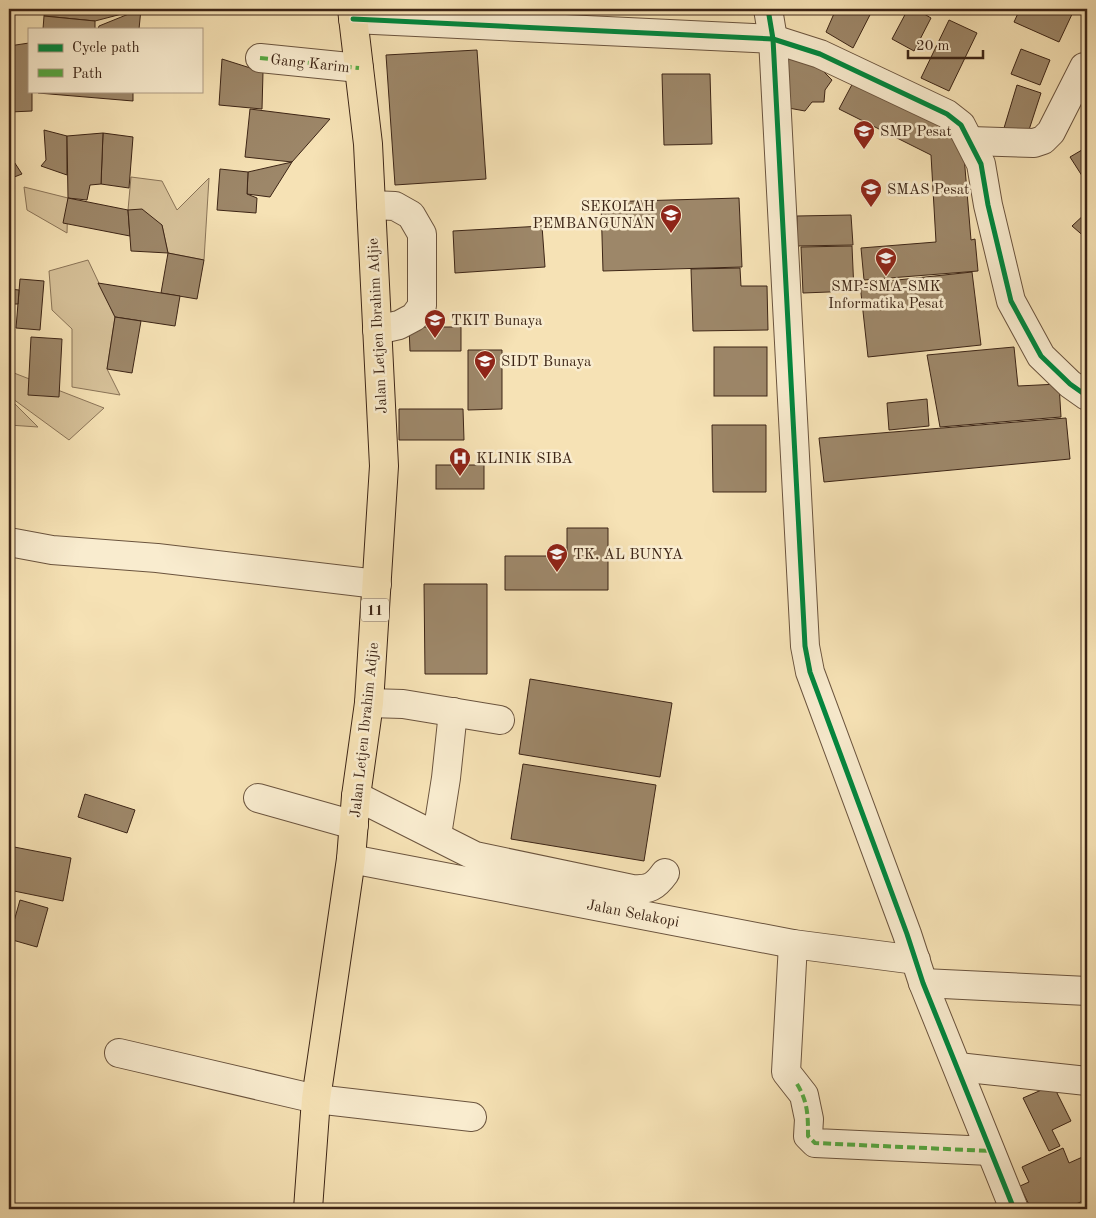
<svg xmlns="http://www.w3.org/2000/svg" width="1096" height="1218" viewBox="0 0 1096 1218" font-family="'Old Standard TT',serif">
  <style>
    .green { fill: #d7c29a; stroke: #8a7458 }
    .building { fill: #9d8769; stroke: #3d2516 }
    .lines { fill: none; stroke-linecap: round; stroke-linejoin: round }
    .minor-casing { stroke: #6b543e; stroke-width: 30 }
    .major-casing { stroke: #3d2516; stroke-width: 30 }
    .minor { stroke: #f9eccf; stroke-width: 28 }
    .major { stroke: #f6e2b5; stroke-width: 28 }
    .quiet { stroke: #55aa42; stroke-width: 4; stroke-dasharray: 8 4; stroke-linecap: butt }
    .cycleway-casing { stroke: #f9eccf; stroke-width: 8 }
    .cycleway { stroke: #00873e; stroke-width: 5 }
    .labels { text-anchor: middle; stroke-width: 5; stroke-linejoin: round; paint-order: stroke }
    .shield { fill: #f9eccf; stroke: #75614e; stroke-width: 1 }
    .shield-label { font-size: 14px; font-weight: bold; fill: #3d2516 }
    .street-label { font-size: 15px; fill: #3d2516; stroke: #f9eccf }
    .poi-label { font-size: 15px; fill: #3d2516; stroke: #f9eccf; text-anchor: start }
  </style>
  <rect width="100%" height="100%" fill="#f6e2b5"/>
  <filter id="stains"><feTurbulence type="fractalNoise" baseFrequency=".004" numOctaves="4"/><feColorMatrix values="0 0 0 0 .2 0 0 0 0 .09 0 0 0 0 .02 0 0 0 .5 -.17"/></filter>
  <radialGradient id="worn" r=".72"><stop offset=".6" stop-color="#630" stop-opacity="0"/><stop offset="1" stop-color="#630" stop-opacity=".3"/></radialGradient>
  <g class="green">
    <polygon points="131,177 162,181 177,210 209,178 204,260 168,253 162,225 128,210"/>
    <polygon points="24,187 68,198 67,233 27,210"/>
    <polygon points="88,260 115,317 107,369 120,395 72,387 72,329 52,310 49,271"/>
    <polygon points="14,373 104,408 69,440 9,396 9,380"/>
    <polygon points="9,398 38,427 9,425"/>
  </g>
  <g class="building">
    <polygon points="45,9 141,9 95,21 44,16"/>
    <polygon points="141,9 139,29 98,29 99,26"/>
    <polygon points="836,9 873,9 853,48 826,32"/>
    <polygon points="908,9 916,9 931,18 914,51 892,39"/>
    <polygon points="1020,9 1070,9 1074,10 1059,42 1014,22"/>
    <polygon points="44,16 95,21 95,29 43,29"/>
    <polygon points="949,20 977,33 949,91 921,78"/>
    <polygon points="29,43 29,91 32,91 32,111 10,112 9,46"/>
    <polygon points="782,44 824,60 824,72 832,80 825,90 824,102 812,102 805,111 783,107"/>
    <polygon points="1021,49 1050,60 1040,85 1011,74"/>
    <polygon points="477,50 486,179 395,185 386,55"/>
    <polygon points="222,59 263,72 262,109 219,105"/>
    <polygon points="662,74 710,74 712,144 664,145"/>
    <polygon points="856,77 962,132 971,240 975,239 978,271 864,280 861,248 936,242 931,155 839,109"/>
    <polygon points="1017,85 1041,93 1027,136 1004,128"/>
    <polygon points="38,91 133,91 133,101 38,93"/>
    <polygon points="250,109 330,119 292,162 245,157"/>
    <polygon points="44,130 67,136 67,175 41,166 46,160"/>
    <polygon points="103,133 133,137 129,188 101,184"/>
    <polygon points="103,133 101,184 90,185 87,200 68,198 67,136"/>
    <polygon points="1087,147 1087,181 1086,182 1070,157"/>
    <polygon points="9,154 22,174 9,179"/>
    <polygon points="292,162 270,197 247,194 248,172"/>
    <polygon points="220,169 248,172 247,194 257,198 256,213 217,210"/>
    <polygon points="68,198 128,210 130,236 63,223"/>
    <polygon points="739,198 742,267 603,271 601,202"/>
    <polygon points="142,209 162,225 168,253 131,251 128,210"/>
    <polygon points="1087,212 1087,239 1072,226"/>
    <polygon points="851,215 853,245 797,246 797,216"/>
    <polygon points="542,226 545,267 455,273 453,231"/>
    <polygon points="852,246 854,291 803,293 801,247"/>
    <polygon points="168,253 204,260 197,299 161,293"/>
    <polygon points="740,268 741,286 767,286 768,330 693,331 691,269"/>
    <polygon points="972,272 981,345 868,357 860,284"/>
    <polygon points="20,279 44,281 40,330 16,328"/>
    <polygon points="98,283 180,296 175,326 115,317"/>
    <polygon points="9,289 19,290 18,304 9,304"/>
    <polygon points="115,317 141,321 132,373 107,369"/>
    <polygon points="409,327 461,327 461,351 410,351"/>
    <polygon points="31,337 62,339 59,397 28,395"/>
    <rect x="714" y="347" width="53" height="49"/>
    <polygon points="1014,347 1018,386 1059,384 1061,417 940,427 927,355"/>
    <polygon points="468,350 502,350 502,409 468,410"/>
    <polygon points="927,399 929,426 889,430 887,403"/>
    <polygon points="399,409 463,409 464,440 399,440"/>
    <polygon points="1066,418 1070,459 824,482 819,438"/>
    <polygon points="712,425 766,425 766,492 713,492"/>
    <rect x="436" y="465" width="48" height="24"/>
    <polygon points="567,528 608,528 608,590 505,590 505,556 567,556"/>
    <polygon points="424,584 487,584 487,674 425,674"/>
    <polygon points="530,679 672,703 660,777 519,754"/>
    <polygon points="523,764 656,785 644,861 511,839"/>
    <polygon points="85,794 135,810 127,833 78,817"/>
    <polygon points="9,846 71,858 63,901 9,890"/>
    <polygon points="20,900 48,908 37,947 9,939"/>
    <polygon points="1053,1085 1071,1121 1052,1130 1060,1146 1049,1151 1023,1098"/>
    <polygon points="1063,1148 1069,1163 1087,1155 1087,1199 1065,1209 1031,1209 1020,1186 1029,1182 1022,1167"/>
    <polygon points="435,1205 435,1209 369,1209 369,1206"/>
  </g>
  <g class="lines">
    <g class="minor-casing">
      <g id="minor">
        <polyline points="768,9 773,39 805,646 810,672 907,934 923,983 1014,1209"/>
        <polyline points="353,19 773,39 820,54 947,114 961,125 981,164 988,205 1011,301 1041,356 1070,384 1087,396"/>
        <polyline points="260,58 359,68"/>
        <polyline points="970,141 1034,143 1043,140 1051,132 1084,67"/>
        <polyline points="371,205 395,206 411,215 422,234 422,306 414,317 399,325 377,330"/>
        <polyline points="9,542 52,550 157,558 377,584"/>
        <polyline points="369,703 403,704 500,720"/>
        <path d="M 356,796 L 475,856 L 632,889 C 649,890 655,887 665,873"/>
        <polyline points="258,798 354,825"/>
        <polyline points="437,835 446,778 453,712"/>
        <polyline points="351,859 793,944 916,960"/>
        <polyline points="793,944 786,1072 804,1095 809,1119 808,1136 815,1143 990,1151"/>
        <polyline points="923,983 1087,991"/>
        <polyline points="119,1053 316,1099 472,1117"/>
        <polyline points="958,1067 1087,1081"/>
      </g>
    </g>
    <g class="major-casing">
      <polyline id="major" points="308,1209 316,1099 351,859 356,796 369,703 384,466 368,144 352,9"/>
    </g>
    <use href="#minor" class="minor"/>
    <use href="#major" class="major"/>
    <g class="quiet">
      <polyline points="260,58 359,68"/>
      <path d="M 797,1084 C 808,1102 808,1116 808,1136 L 815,1143 L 990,1151"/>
    </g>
    <g class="cycleway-casing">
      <g id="cycleway">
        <polyline points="768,9 773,39 805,646 810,672 907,934 923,983 1014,1209"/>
        <polyline points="353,19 773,39 820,54 947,114 961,125 981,164 988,205 1011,301 1041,356 1070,384 1087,396"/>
      </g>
    </g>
    <use href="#cycleway" class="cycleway"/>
  </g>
  <defs>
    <g id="school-pin" transform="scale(1.125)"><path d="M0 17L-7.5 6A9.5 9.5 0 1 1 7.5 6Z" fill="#8f2418" stroke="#f9eccf"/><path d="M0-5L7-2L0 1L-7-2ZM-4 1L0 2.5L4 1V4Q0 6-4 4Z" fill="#fff"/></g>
    <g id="hospital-pin" transform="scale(1.125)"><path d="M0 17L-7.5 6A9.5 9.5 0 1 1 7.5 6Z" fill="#8f2418" stroke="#f9eccf"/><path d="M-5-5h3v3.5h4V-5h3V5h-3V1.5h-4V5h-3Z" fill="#fff"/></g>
  </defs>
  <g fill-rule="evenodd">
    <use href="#school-pin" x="864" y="131"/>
    <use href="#school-pin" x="871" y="189"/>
    <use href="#school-pin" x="671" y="215"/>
    <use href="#school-pin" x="886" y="258"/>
    <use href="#school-pin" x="435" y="320"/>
    <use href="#school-pin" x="485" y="361"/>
    <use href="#hospital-pin" x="460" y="458"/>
    <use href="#school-pin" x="557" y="554"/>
  </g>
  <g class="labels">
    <rect class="shield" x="361" y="598.5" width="28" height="23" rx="4"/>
    <g class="shield-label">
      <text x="375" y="615">11</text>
    </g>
    <g class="street-label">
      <text transform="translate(310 63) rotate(6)" y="5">Gang Karim</text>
      <text transform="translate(377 326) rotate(-93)" y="5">Jalan Letjen Ibrahim Adjie</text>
      <text transform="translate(364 730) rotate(-84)" y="5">Jalan Letjen Ibrahim Adjie</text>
      <text transform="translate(633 913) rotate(11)" y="5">Jalan Selakopi</text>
    </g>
    <g class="poi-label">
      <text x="880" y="136">SMP Pesat</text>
      <text x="887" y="194">SMAS Pesat</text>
      <text x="655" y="211" text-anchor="end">SEKOLAH<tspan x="655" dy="17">PEMBANGUNAN</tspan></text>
      <text x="886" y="291" text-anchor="middle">SMP-SMA-SMK<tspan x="886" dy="17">Informatika Pesat</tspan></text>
      <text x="451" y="325">TKIT Bunaya</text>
      <text x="501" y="366">SIDT Bunaya</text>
      <text x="476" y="463">KLINIK SIBA</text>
      <text x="573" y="559">TK. AL BUNYA</text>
    </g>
  </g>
  <rect width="1096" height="1218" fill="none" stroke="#f6e2b5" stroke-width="30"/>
  <rect x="10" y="10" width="1076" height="1198" fill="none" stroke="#3d2516" stroke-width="2.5"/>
  <rect x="15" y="15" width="1066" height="1188" fill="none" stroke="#3d2516"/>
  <rect x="28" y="28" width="175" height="65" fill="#f9eccf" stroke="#ae9c85"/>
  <rect x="38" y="44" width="25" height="8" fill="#00873e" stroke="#ae9c85"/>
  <text x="72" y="52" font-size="15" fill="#3d2516">Cycle path</text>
  <rect x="38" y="69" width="25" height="8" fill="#55aa42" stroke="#ae9c85"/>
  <text x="72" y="78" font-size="15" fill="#3d2516">Path</text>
  <path d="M908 50v8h75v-8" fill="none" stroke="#3d2516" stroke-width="2.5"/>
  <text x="916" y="50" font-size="15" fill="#3d2516" stroke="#f9eccf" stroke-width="4" paint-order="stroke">20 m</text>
  <rect width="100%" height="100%" filter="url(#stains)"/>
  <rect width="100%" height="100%" fill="url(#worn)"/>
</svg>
